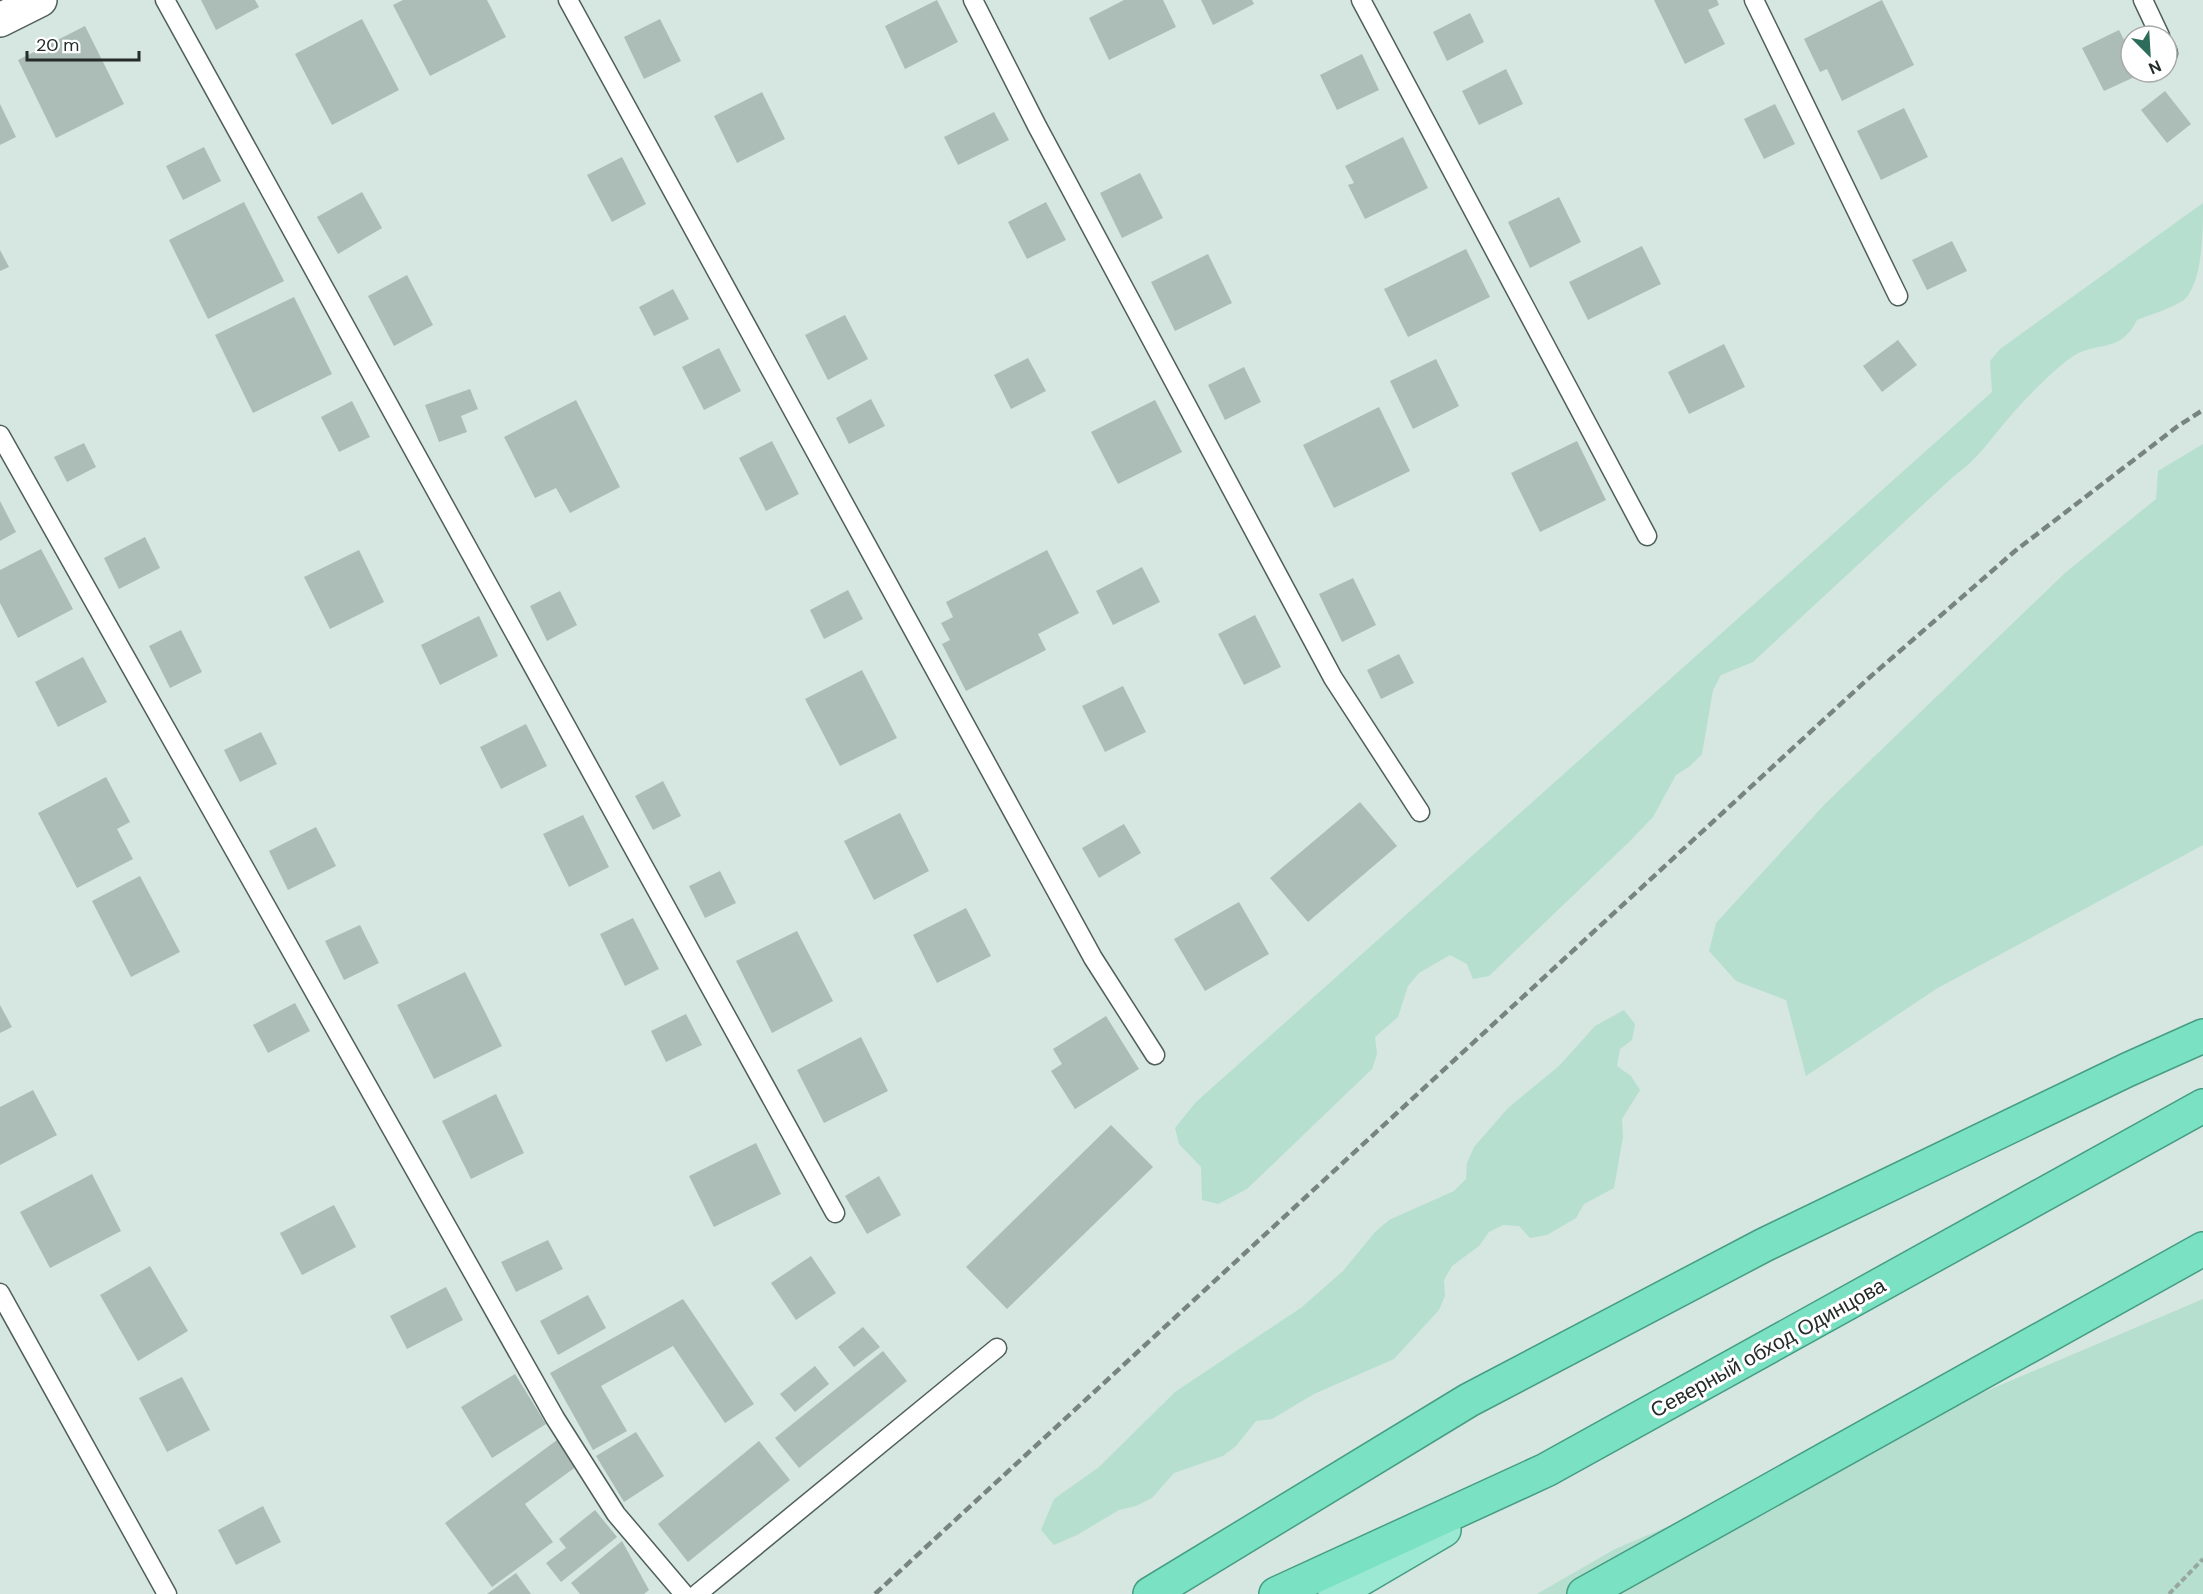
<svg xmlns="http://www.w3.org/2000/svg" width="2203" height="1594" viewBox="0 0 2203 1594" font-family="'DM Sans',sans-serif">
  <style>
    .green { fill: #b6dfd0 }
    .building { fill: #acbdb7 }
    .lines { fill: none; stroke-linecap: round; stroke-linejoin: round }
    .service-casing { stroke: #4f5f59; stroke-width: 21 }
    .minor-casing { stroke: #4f5f59; stroke-width: 36 }
    .primary-casing { stroke: #469d83; stroke-width: 36 }
    .trunk-casing { stroke: #469d83; stroke-width: 36 }
    .path { stroke: #99a7a2; stroke-width: 4; stroke-dasharray: 6 3; stroke-linecap: butt }
    .service { stroke: #fff; stroke-width: 18 }
    .minor { stroke: #fff; stroke-width: 33 }
    .primary { stroke: #9be9d2; stroke-width: 33 }
    .trunk { stroke: #7ae2c3; stroke-width: 33 }
    .rail { stroke: #78847f; stroke-width: 4.5; stroke-dasharray: 9 4.5; stroke-linecap: butt }
    .labels { text-anchor: middle; stroke-width: 6; stroke-linejoin: round; paint-order: stroke }
    .street-label { font-size: 21px; fill: #242b28; stroke: #fff }
  </style>
  <rect width="100%" height="100%" fill="#d5e7e0"/>
  <g class="green">
    <path d="M 2203,203 C 2203,230 2203,282 2184,300 C 2170,309 2152,314 2137,320 C 2119,356 2095,339 2069,359 C 2049,374 2023,401 2007,420 C 1989,441 1977,460 1954,476 L 1753,662 L 1721,675 L 1713,690 L 1702,754 L 1690,766 L 1676,775 L 1653,817 L 1630,841 L 1489,976 L 1473,979 L 1467,964 L 1450,955 L 1419,973 L 1408,986 L 1398,1017 L 1375,1037 L 1377,1054 L 1372,1069 L 1247,1189 L 1218,1204 L 1202,1200 L 1201,1167 L 1179,1144 L 1175,1128 L 1196,1102 L 1992,392 L 1990,361 L 2000,349 Z"/>
    <polygon points="2203,444 2203,845 1936,989 1806,1076 1786,1000 1736,981 1709,951 1716,923 1825,804 2065,573 2156,499 2158,471"/>
    <polygon points="1624,1010 1635,1024 1632,1040 1620,1049 1617,1066 1631,1076 1640,1090 1622,1119 1623,1137 1614,1188 1584,1204 1576,1218 1547,1235 1530,1238 1519,1226 1503,1225 1489,1232 1479,1246 1452,1266 1444,1280 1445,1296 1439,1310 1394,1359 1314,1394 1272,1419 1256,1421 1236,1446 1223,1456 1174,1473 1152,1498 1136,1506 1119,1510 1077,1535 1054,1545 1041,1530 1054,1499 1099,1467 1175,1392 1302,1307 1343,1271 1375,1232 1389,1220 1454,1191 1466,1179 1467,1163 1474,1147 1508,1108 1559,1066 1595,1026"/>
    <polygon points="2203,1299 2203,1594 1537,1594 1615,1549"/>
  </g>
  <g class="building">
    <polygon points="201,0 255,0 259,7 216,30"/>
    <polygon points="403,0 487,0 506,37 430,76 393,5"/>
    <polygon points="937,0 958,42 905,69 885,26"/>
    <polygon points="1124,0 1163,0 1176,27 1109,60 1089,18"/>
    <polygon points="1201,0 1252,0 1254,4 1213,25"/>
    <polygon points="1654,0 1717,0 1719,5 1708,10 1725,44 1685,64"/>
    <polygon points="1882,0 1914,65 1842,101 1827,69 1820,72 1804,39"/>
    <polygon points="1470,13 1484,42 1447,61 1433,32"/>
    <polygon points="362,19 399,90 332,125 295,54"/>
    <polygon points="660,19 681,61 644,79 624,37"/>
    <polygon points="85,26 124,104 56,138 18,60"/>
    <polygon points="2119,30 2131,54 2131,72 2141,74 2104,91 2082,48"/>
    <polygon points="1362,54 1379,90 1337,110 1320,75"/>
    <polygon points="1506,69 1523,104 1479,125 1462,91"/>
    <polygon points="2165,91 2191,124 2167,143 2141,110"/>
    <polygon points="762,92 785,139 737,163 714,116"/>
    <polygon points="0,104 16,137 0,145"/>
    <polygon points="1775,104 1795,144 1764,159 1744,119"/>
    <polygon points="1904,108 1928,157 1881,180 1857,131"/>
    <polygon points="994,112 1009,140 958,165 944,137"/>
    <polygon points="1403,137 1428,188 1365,219 1348,185 1354,183 1345,166"/>
    <polygon points="204,147 221,181 183,200 166,166"/>
    <polygon points="622,157 646,204 612,222 587,175"/>
    <polygon points="1140,173 1163,218 1122,238 1100,193"/>
    <polygon points="362,192 382,228 338,254 317,217"/>
    <polygon points="1559,197 1581,242 1530,268 1508,222"/>
    <polygon points="244,202 284,281 208,319 169,240"/>
    <polygon points="1046,202 1066,240 1027,259 1008,222"/>
    <polygon points="1952,241 1967,271 1927,290 1912,260"/>
    <polygon points="1642,246 1661,284 1588,320 1569,282"/>
    <polygon points="1466,249 1490,297 1408,337 1384,289"/>
    <polygon points="0,250 9,267 0,271"/>
    <polygon points="1208,254 1232,303 1175,331 1151,282"/>
    <polygon points="407,275 433,325 394,346 368,296"/>
    <polygon points="673,289 689,319 654,336 639,307"/>
    <polygon points="294,297 332,374 253,413 215,335"/>
    <polygon points="845,315 868,359 828,380 805,335"/>
    <polygon points="1898,340 1917,365 1882,392 1863,366"/>
    <polygon points="1724,344 1745,387 1689,414 1668,372"/>
    <polygon points="719,348 741,391 704,410 682,367"/>
    <polygon points="1028,358 1046,391 1011,409 994,375"/>
    <polygon points="1436,359 1459,406 1413,429 1390,381"/>
    <polygon points="1244,367 1261,402 1225,420 1208,385"/>
    <polygon points="470,389 478,409 461,416 467,432 439,442 425,405"/>
    <polygon points="871,399 885,426 849,444 836,418"/>
    <polygon points="576,400 620,487 570,513 556,488 535,498 504,437"/>
    <polygon points="1155,400 1182,452 1118,484 1091,432"/>
    <polygon points="352,401 370,437 339,452 321,417"/>
    <polygon points="1379,407 1410,471 1334,508 1303,445"/>
    <polygon points="772,441 799,494 766,511 739,458"/>
    <polygon points="1577,441 1606,500 1540,532 1511,473"/>
    <polygon points="84,443 96,467 67,482 54,457"/>
    <polygon points="0,501 16,532 0,541"/>
    <polygon points="145,537 160,568 119,589 104,558"/>
    <polygon points="41,549 73,609 18,638 0,603 0,570"/>
    <polygon points="359,550 384,602 330,629 304,577"/>
    <polygon points="1047,550 1079,613 1038,634 1046,650 966,691 942,644 950,640 941,623 953,617 946,602"/>
    <polygon points="1142,567 1160,602 1113,625 1096,591"/>
    <polygon points="1353,578 1376,625 1342,642 1319,594"/>
    <polygon points="848,590 863,619 824,639 810,610"/>
    <polygon points="560,591 577,625 547,641 530,606"/>
    <polygon points="1255,615 1281,667 1244,685 1218,634"/>
    <polygon points="479,616 498,656 440,685 421,645"/>
    <polygon points="181,630 202,672 170,688 149,646"/>
    <polygon points="1399,654 1414,683 1381,699 1367,670"/>
    <polygon points="83,657 107,702 58,727 35,682"/>
    <polygon points="862,670 897,738 840,766 805,699"/>
    <polygon points="1123,686 1146,732 1105,752 1082,706"/>
    <polygon points="526,724 547,766 501,789 480,747"/>
    <polygon points="261,732 277,764 240,782 224,750"/>
    <polygon points="106,777 130,822 117,829 133,859 77,888 38,813"/>
    <polygon points="663,781 681,816 653,830 635,796"/>
    <polygon points="1360,802 1397,846 1308,922 1270,878"/>
    <polygon points="900,813 929,871 874,900 844,841"/>
    <polygon points="583,815 609,867 569,887 543,834"/>
    <polygon points="1124,824 1141,853 1099,878 1082,848"/>
    <polygon points="316,827 336,866 288,890 269,851"/>
    <polygon points="720,871 736,903 705,918 689,886"/>
    <polygon points="140,876 180,952 131,977 92,901"/>
    <polygon points="1239,902 1269,954 1205,991 1174,939"/>
    <polygon points="966,908 991,956 937,983 913,935"/>
    <polygon points="633,918 659,969 625,986 600,934"/>
    <polygon points="360,925 379,963 344,980 325,941"/>
    <polygon points="797,931 833,1001 772,1033 736,961"/>
    <polygon points="465,972 502,1046 434,1079 397,1005"/>
    <polygon points="295,1003 310,1031 268,1053 253,1025"/>
    <polygon points="0,1005 12,1027 0,1033"/>
    <polygon points="686,1014 702,1045 666,1062 651,1031"/>
    <polygon points="1106,1016 1139,1069 1075,1109 1051,1071 1062,1064 1053,1049"/>
    <polygon points="861,1037 888,1091 824,1123 797,1070"/>
    <polygon points="33,1090 57,1135 0,1165 0,1107"/>
    <polygon points="496,1094 524,1153 471,1179 442,1121"/>
    <polygon points="1111,1125 1153,1167 1007,1309 966,1267"/>
    <polygon points="756,1143 781,1194 714,1227 689,1176"/>
    <polygon points="92,1174 121,1231 50,1268 20,1212"/>
    <polygon points="879,1176 901,1215 867,1234 845,1196"/>
    <polygon points="334,1205 356,1247 302,1275 280,1233"/>
    <polygon points="548,1240 563,1269 516,1292 501,1262"/>
    <polygon points="811,1256 836,1293 796,1320 771,1283"/>
    <polygon points="150,1266 188,1331 138,1361 100,1295"/>
    <polygon points="446,1287 463,1320 407,1349 390,1316"/>
    <polygon points="588,1295 606,1328 558,1355 540,1321"/>
    <polygon points="683,1299 754,1404 725,1423 673,1346 601,1386 627,1431 593,1450 550,1373"/>
    <polygon points="863,1327 880,1347 854,1367 838,1347"/>
    <polygon points="883,1351 907,1381 799,1468 775,1438"/>
    <polygon points="815,1366 829,1384 795,1412 780,1394"/>
    <polygon points="515,1374 546,1424 492,1458 461,1407"/>
    <polygon points="182,1377 210,1430 167,1452 139,1398"/>
    <polygon points="636,1432 664,1476 624,1502 596,1456"/>
    <polygon points="557,1440 577,1466 525,1504 553,1542 492,1587 445,1523"/>
    <polygon points="759,1441 790,1480 688,1562 658,1524"/>
    <polygon points="263,1506 281,1542 236,1565 218,1530"/>
    <polygon points="595,1510 617,1537 561,1582 546,1563 566,1548 559,1539"/>
    <polygon points="622,1541 649,1590 644,1594 580,1594 571,1583"/>
    <polygon points="516,1573 531,1594 487,1594"/>
  </g>
  <g class="lines">
    <g class="service-casing">
      <g id="service">
        <polyline points="165,0 835,1213"/>
        <polyline points="568,0 1093,958 1155,1055"/>
        <polyline points="973,0 1037,126 1333,678 1420,812"/>
        <polyline points="1361,0 1647,536"/>
        <polyline points="1754,0 1898,296"/>
        <polyline points="2143,0 2160,36"/>
        <polyline points="2167,50 2168,53"/>
        <polyline points="0,435 555,1418 616,1514 684,1594"/>
        <polyline points="0,1293 167,1594"/>
        <polyline points="697,1594 997,1348"/>
      </g>
    </g>
    <g class="minor-casing">
      <polyline id="minor" points="0,20 40,0"/>
    </g>
    <g class="primary-casing">
      <polyline id="primary" points="1335,1594 1444,1530"/>
    </g>
    <g class="trunk-casing">
      <g id="trunk">
        <polyline points="1150,1594 1469,1400 1764,1245 2127,1070 2203,1036"/>
        <polyline points="1276,1594 1546,1470 2203,1106"/>
        <polyline points="1584,1594 2203,1249"/>
      </g>
    </g>
    <polyline class="path" points="2169,1594 2203,1559"/>
    <use href="#service" class="service"/>
    <use href="#minor" class="minor"/>
    <use href="#primary" class="primary"/>
    <use href="#trunk" class="trunk"/>
    <polyline class="rail" points="875,1594 1870,677 2015,551 2178,426 2203,410"/>
  </g>
  <g class="labels">
    <g class="street-label">
      <text transform="translate(1768 1348) rotate(-29)" y="7">Северный обход Одинцова</text>
    </g>
  </g>
  <g transform="translate(2149 54) rotate(156)"><circle r="28" fill="#ffffff" stroke="#a7aaa9" stroke-width="1.5"/>
  <path d="M0-4.5L10 22L0 15L-10 22Z" fill="#2d6c59"/>
  <text y="-9" font-size="16" font-weight="bold" text-anchor="middle" fill="#242b28">N</text>
  </g>
  <path d="M27 51v9h112v-9" fill="none" stroke="#242b28" stroke-width="3"/>
  <text x="36" y="51" font-size="18" fill="#242b28" stroke="#ffffff" stroke-width="4.5" paint-order="stroke">20 m</text>
</svg>
